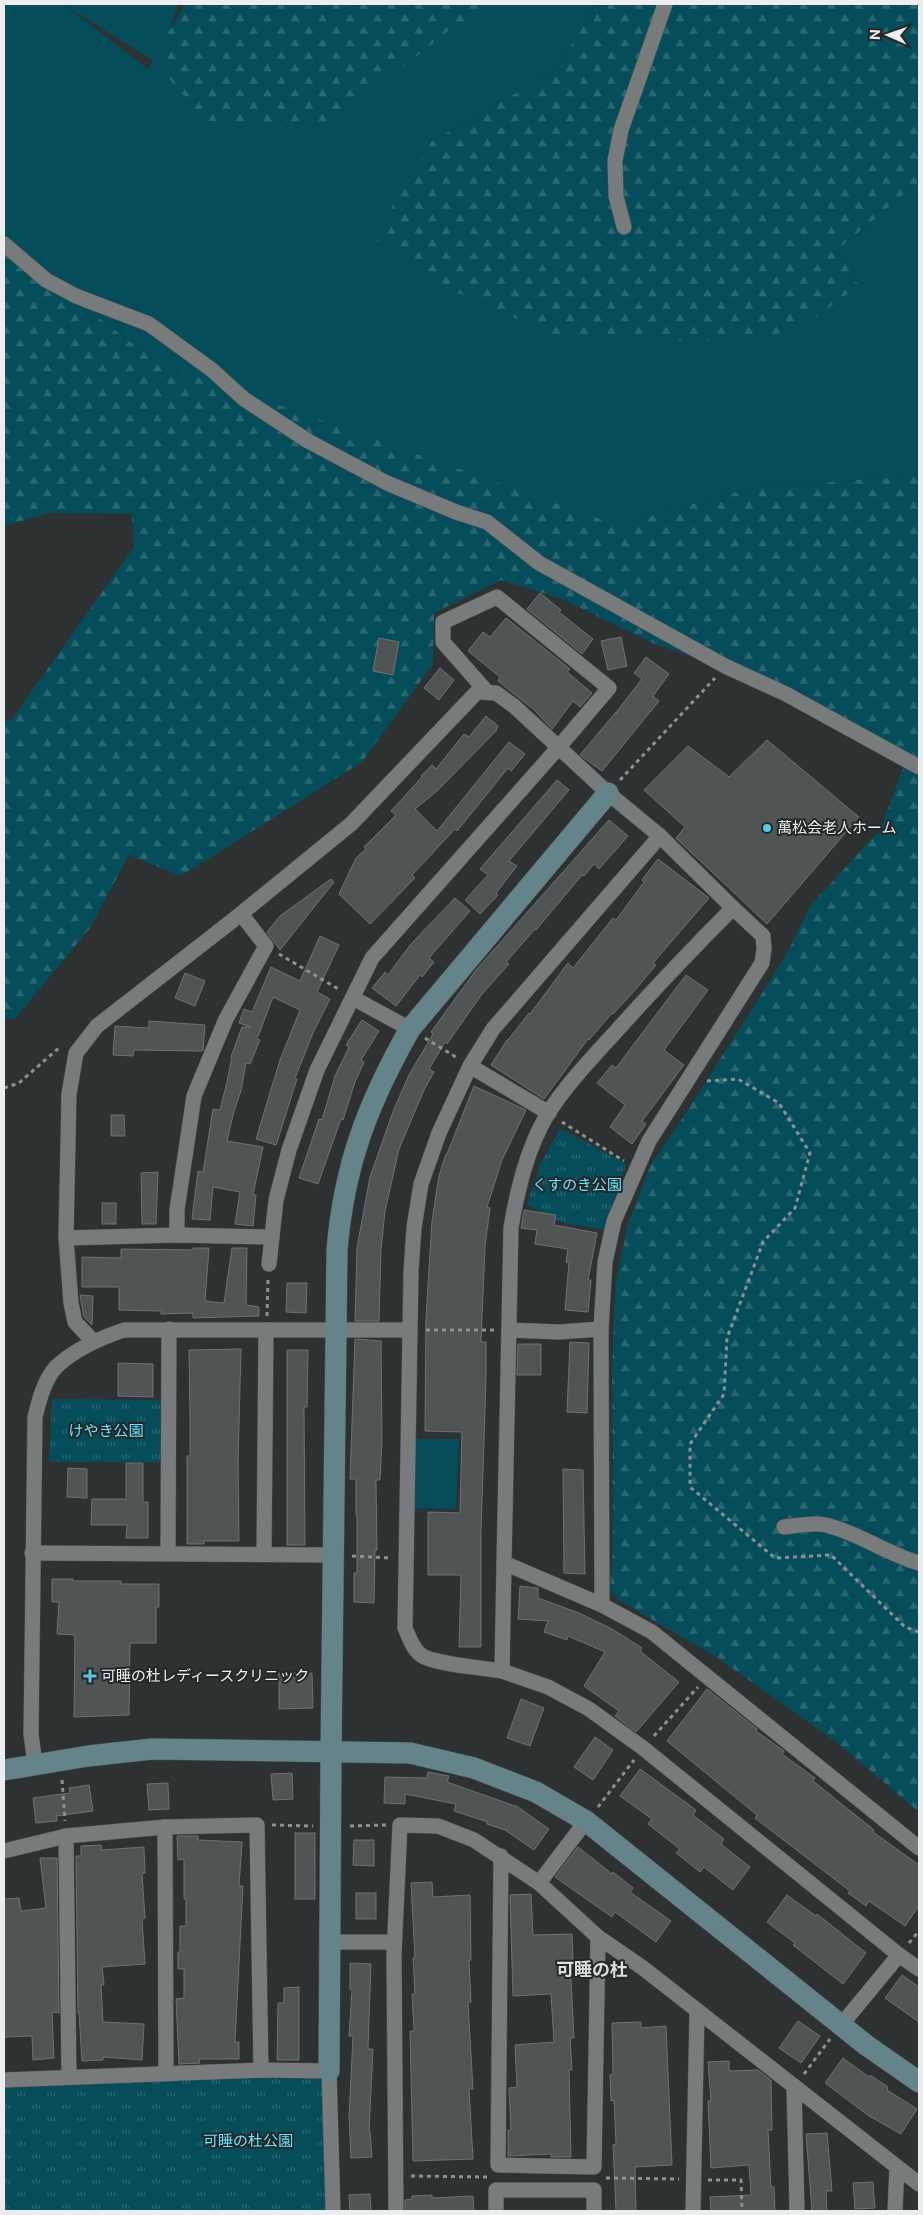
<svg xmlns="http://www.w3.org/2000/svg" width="923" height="2215" viewBox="0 0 923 2215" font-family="'Public Sans','Noto Sans JP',sans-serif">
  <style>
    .grass { fill: #054d5a; fill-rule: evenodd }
    .forest { fill: url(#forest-firs) }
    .park { fill: url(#park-tufts) }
    .building { fill: #515455; stroke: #6f7273 }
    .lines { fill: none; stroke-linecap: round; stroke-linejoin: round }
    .street-casing { stroke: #494c4c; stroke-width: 16 }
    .secondary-casing { stroke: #494c4c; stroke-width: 22 }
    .path { stroke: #8d9091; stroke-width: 3; stroke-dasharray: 4 4; stroke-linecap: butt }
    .street { stroke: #777b7b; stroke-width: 15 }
    .secondary { stroke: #64848a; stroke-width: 21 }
    .poi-dot { fill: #57c9e2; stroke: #242727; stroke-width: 2 }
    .labels { text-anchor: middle; stroke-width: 4; stroke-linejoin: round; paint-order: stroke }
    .poi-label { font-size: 15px; fill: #ebedee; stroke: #242727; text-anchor: start }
    .park-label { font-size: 15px; fill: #66e3fe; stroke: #242727 }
    .quarter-label { font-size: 18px; font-weight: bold; fill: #dadedf; stroke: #242727 }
  </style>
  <defs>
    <pattern id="forest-firs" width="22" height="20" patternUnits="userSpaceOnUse" patternTransform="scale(1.25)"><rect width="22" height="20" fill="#054d5a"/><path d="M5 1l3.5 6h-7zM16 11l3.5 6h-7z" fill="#2a6772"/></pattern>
    <pattern id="park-tufts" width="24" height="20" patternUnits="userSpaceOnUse" patternTransform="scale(1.25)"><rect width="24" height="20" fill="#054d5a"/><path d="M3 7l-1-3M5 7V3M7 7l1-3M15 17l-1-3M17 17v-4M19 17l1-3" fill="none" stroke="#2a6772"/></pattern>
  </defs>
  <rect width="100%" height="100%" fill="#2d3131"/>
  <g class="grass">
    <path d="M 4,4 L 178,4 L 170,30 L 185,4 L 596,4 L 556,70 L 432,141 L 859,286 L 837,250 L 919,182 L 919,475 L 747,489 L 618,525 L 555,526 L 155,361 L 4,244 ZM 66,6 L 152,60 L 149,68 L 148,69 Z"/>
    <polygon points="409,1439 459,1439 456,1509 408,1508"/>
  </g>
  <g class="forest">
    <polygon points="186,4 497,4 447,32 332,124 262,129 204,120 157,64 168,32 181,17"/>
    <polygon points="596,4 919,4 919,182 837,250 859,286 795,332 691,342 555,335 437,284 373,238 432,141 556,70"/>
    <polygon points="4,246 25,274 84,306 155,361 617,525 747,489 919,475 919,1812 835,1741 715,1656 620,1601 610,1592 613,1547 612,1367 616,1281 628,1224 650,1166 680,1122 785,957 811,905 880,830 907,758 748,676 655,644 562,599 501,580 434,613 433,664 362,762 181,876 129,855 90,928 14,1020 4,1018 4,720 12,719 134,547 132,514 49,513 4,526"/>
  </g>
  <g class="park">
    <polygon points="560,1128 626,1164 605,1230 564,1223 527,1205 540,1165"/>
    <polygon points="52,1399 161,1400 162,1462 49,1462"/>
    <polygon points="329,2071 333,2211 4,2211 4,2080"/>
  </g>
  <g class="building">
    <polygon points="540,593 561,610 559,612 593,639 582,654 527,609"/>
    <polygon points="506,618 570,669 567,672 592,693 580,707 573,701 552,729 533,709 498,681 500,677 468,651 483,632 490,637"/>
    <polygon points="621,637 627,666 608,670 601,641"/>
    <polygon points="379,638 399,642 393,675 373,671"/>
    <polygon points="646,657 669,674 653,696 659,701 602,771 580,755 616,712 617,714 617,711 642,679 634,673"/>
    <polygon points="440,668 454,680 439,700 424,688"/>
    <polygon points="486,716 498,726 496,731 437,791 415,809 437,831 509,742 525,754 511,771 508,768 457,831 455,829 412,875 415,878 370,924 339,894 356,858 366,849 364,847 396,815 391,811 422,777 421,776 432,765 436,769 464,734 469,737"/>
    <polygon points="767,740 859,817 767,924 676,838 685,827 644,790 688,746 729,777"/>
    <polygon points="557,780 569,790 509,861 517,866 496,893 498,895 480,914 465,900 488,875 480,869"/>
    <polygon points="609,820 628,836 599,869 594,864 584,876 582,875 536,930 535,929 506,962 509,964 482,994 447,1044 445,1042 429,1069 434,1072 424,1090 399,1149 385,1211 381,1250 379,1321 355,1321 357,1248 370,1177 394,1109 409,1075 433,1034 431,1032 476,970"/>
    <polygon points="658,859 709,898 653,963 656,965 636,989 613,1014 612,1013 589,1040 588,1039 544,1099 491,1065 507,1040 508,1040 529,1013 530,1014 568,963 573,968 613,918 616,920 644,882 642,880"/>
    <polygon points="331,879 334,882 280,950 267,932 280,916"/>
    <polygon points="455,898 470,911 429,958 434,962 422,977 420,975 396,1006 372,988 385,972 388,975 411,944"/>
    <polygon points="320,936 339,945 317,992 330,999 313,1033 295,1078 297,1079 276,1145 256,1139 280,1060 300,1010 273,997 257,1039 260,1040 250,1064 246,1063 241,1091 234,1111 227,1141 263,1147 253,1195 256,1195 253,1226 235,1224 240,1192 213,1187 210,1220 192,1219 198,1171 203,1172 213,1109 220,1110 227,1082 232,1057 231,1057 242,1027 251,1027 239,1023 244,1009 252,1012 271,967 300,981"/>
    <polygon points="185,973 205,981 195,1006 175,998"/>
    <polygon points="686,975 708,990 664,1050 684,1065 642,1121 646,1124 632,1144 610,1127 625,1105 597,1083 612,1065 616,1068"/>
    <polygon points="362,1020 379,1031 361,1060 364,1062 355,1082 343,1120 341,1119 318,1184 299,1178 319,1119 322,1120 335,1076 349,1047 346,1045"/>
    <polygon points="149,1021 205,1025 203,1051 134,1050 133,1056 113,1055 115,1026 149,1028"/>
    <polygon points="474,1086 526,1110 502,1160 487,1207 490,1208 485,1246 481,1342 486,1342 486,1380 481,1532 481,1647 459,1647 461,1575 428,1575 428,1512 460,1513 462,1432 425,1431 426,1318 432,1221 439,1176 446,1154 447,1154"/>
    <polygon points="111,1115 124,1115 125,1136 111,1136"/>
    <polygon points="158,1172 156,1224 142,1224 141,1173"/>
    <rect x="102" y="1203" width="14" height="21"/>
    <polygon points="524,1210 556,1215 554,1225 597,1233 588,1280 591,1280 588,1312 565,1310 569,1263 566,1262 568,1249 535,1244 537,1230 521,1228"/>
    <polygon points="193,1248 209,1248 205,1301 224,1303 232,1248 247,1248 246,1305 259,1307 259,1316 193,1318 193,1313 161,1314 161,1311 119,1310 119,1287 82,1287 82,1257 121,1258 121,1249 193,1250"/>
    <polygon points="287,1283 307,1283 306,1313 286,1312"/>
    <polygon points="80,1295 93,1296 92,1325 84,1317"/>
    <polygon points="355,1339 381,1341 382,1441 380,1480 376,1480 377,1550 375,1550 374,1603 354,1602 354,1573 357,1573 357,1515 356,1515 356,1479 350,1479"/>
    <polygon points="570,1342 589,1343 587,1413 567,1412"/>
    <polygon points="518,1344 541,1344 541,1375 517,1375"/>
    <polygon points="241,1349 238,1461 239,1541 204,1541 204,1544 187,1544 187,1456 190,1456 190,1418 189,1350"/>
    <polygon points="287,1350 308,1350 307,1407 304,1407 305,1545 287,1545"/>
    <polygon points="118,1363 153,1364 153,1397 118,1396"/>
    <polygon points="126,1463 143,1463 143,1502 148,1502 148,1538 126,1538 127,1525 91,1525 92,1499 126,1499"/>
    <polygon points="68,1468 87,1469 87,1498 67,1497"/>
    <polygon points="563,1469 583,1470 585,1574 564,1573"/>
    <polygon points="52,1579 73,1579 73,1581 121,1581 121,1584 159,1584 159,1607 156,1607 156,1643 130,1643 129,1715 74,1717 75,1635 57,1634 59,1602 52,1602"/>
    <polygon points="520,1586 538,1588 538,1598 579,1613 612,1629 642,1648 640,1651 679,1682 636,1732 615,1716 619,1711 584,1686 605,1652 568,1636 567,1640 544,1632 548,1621 518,1619"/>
    <polygon points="279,1673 312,1673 313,1708 279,1709"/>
    <polygon points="707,1689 757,1729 756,1731 784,1751 782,1754 815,1778 813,1781 874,1830 873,1832 919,1865 919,1906 905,1926 869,1901 866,1906 848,1893 850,1891 755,1818 757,1815 667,1741"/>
    <polygon points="521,1699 544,1708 530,1746 507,1738"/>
    <polygon points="595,1737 613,1750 593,1780 574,1767"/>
    <polygon points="640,1769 696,1810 693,1815 724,1839 721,1844 750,1867 733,1890 704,1867 700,1872 676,1853 680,1849 648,1824 652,1819 620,1796"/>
    <polygon points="428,1772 449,1776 447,1782 518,1807 549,1829 534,1850 505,1830 487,1824 488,1822 454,1811 456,1804 405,1794 405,1804 384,1803 385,1777 427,1778"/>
    <polygon points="292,1773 293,1799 273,1800 271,1774"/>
    <polygon points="168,1783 169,1809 149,1810 147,1784"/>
    <polygon points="89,1785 93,1811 56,1816 57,1821 36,1823 33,1798 70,1793 69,1788"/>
    <rect x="295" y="1833" width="20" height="66"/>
    <polygon points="177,1836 198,1836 198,1840 242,1842 239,1886 243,1886 235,2042 239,2042 239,2059 199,2059 200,2063 179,2064 176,1999 184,1998 184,1969 178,1969 178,1952 180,1952 180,1926 186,1926 186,1899 184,1899 184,1859 178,1860"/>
    <polygon points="354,1840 374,1840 374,1866 353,1865"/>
    <polygon points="101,1845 102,1850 144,1847 145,1873 142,1873 145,1918 142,1919 145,1964 102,1967 104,1985 101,1985 103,2022 144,2024 142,2060 103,2057 103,2060 82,2061 79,2013 78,2013 76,1856 81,1856 81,1846"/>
    <polygon points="578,1847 612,1874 613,1872 633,1888 630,1892 671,1921 656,1942 615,1912 612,1917 555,1877"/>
    <polygon points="40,1858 57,1858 59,2013 52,2012 54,2058 33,2060 32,2036 4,2037 4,1899 19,1898 21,1911 46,1908"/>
    <polygon points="432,1882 433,1897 470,1895 471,1960 469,1961 471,2002 468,2002 473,2089 469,2089 473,2159 413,2161 410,2031 414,2031 412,1994 415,1994 413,1958 415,1958 411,1883"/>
    <rect x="356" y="1893" width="20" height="26"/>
    <polygon points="531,1894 533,1935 572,1934 573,1959 570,1960 574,2038 570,2038 572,2070 569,2070 571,2157 551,2157 551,2154 508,2156 508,2130 511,2130 509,2088 517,2087 515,2045 554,2042 551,1994 513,1996 510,1895"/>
    <polygon points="787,1895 816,1916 817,1914 866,1953 843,1984 793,1945 795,1943 767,1922"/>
    <polygon points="350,1963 371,1964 368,2049 373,2049 369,2131 370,2131 372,2157 351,2158 349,2117 353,2036 349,2036 352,1990 350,1989"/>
    <polygon points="902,1975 919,1987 919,2022 885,1998"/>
    <polygon points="299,1987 299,2060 277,2060 278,2003 284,2003 284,1988"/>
    <polygon points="798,2021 820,2036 801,2063 779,2048"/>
    <polygon points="641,2022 641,2028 666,2026 672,2165 635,2167 636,2211 616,2211 613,2145 616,2144 614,2100 611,2101 610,2075 613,2074 612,2023"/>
    <polygon points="843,2058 869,2077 870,2075 888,2087 887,2090 917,2109 901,2134 869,2116 825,2083"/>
    <polygon points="729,2061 729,2071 758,2070 771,2080 772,2130 768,2130 771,2187 774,2187 775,2211 711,2211 710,2197 751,2195 749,2165 711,2168 708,2101 711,2101 708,2062"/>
    <polygon points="827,2133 832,2191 826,2191 827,2211 812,2211 806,2134"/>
    <polygon points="873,2182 875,2208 855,2209 853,2183"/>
    <polygon points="370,2194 371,2211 350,2211 349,2195"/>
    <polygon points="432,2195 432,2198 473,2196 474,2211 405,2211 405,2200 412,2199 412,2196"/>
  </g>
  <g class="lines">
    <g class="street-casing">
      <g id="street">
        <polyline points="624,227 616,196 615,161 621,130 665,4"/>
        <polyline points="4,244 46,280 76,296 149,324 212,370 244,399 308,441 387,483 456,512 487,522 539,563 725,666 786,694 919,767"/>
        <polyline points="353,998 410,1029"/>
        <polyline points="470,1066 549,1113"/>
        <polyline points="177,1235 177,1210 194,1096 226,1019 266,946 241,914"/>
        <polyline points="66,1238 177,1235 270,1237"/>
        <polyline points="269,1264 276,1200 289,1150 317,1070 372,958 558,748 609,688 497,597 443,622 443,642 487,692"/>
        <polyline points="509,1330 559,1332 601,1329"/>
        <path d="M 93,1341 L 75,1322 L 71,1303 L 66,1238 L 69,1094 L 76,1053 L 97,1026 L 232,921 L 351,824 L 477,692 L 496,693 L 514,706 L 608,793 L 660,836 L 733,908 C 694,947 657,986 620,1027 C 595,1055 567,1083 547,1115 C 527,1149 518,1188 511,1227 L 504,1563 L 602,1605 L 652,1632 L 919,1848"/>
        <path d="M 784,1527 C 797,1526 813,1522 826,1525 C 859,1533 887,1554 919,1563"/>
        <polyline points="32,1553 334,1555"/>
        <polyline points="168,1554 169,1329"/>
        <polyline points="264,1554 266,1330"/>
        <polyline points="504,1563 502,1671 548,1687 589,1709 643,1748 899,1955 919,1969"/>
        <polyline points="602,1605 601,1329 605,1262 614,1221 649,1141 762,963 764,949 763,936 733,908"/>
        <path d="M 502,1671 C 484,1668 433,1664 421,1655 C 413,1649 409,1637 405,1628 L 411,1271 L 414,1228 L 421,1184 L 439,1133 L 470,1066 L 493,1029 L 660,836"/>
        <path d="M 35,1764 L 31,1734 L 35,1417 C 39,1401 44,1380 56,1367 C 75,1349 100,1338 124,1330 L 410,1330"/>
        <polyline points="165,1827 166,2073"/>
        <polyline points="66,1836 69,2077"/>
        <polyline points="4,1851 66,1836 165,1827 257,1825 261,2070"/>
        <polyline points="501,1856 498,2165 594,2167 598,1937"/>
        <polyline points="539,1883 586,1821"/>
        <polyline points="329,1942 394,1942"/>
        <polyline points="842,2024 899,1955"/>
        <polyline points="4,2080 261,2070 329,2071 333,2211"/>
        <polyline points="794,2086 797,2211"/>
        <polyline points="396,2211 394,1954 400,1825 438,1826 474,1840 539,1883 598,1937 643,1968 919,2184"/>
        <polyline points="496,2211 496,2190 594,2190 594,2211"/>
        <polyline points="693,2211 697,2012"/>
        <polyline points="895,2211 897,2167"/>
      </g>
    </g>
    <g class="secondary-casing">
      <g id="secondary">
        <polyline points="4,1770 88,1756 152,1749 410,1753 474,1768 536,1792 586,1821 866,2045 919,2082"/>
        <path d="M 329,2071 L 331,1751 L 337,1250 C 344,1165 368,1103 410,1029 L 608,793"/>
      </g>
    </g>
    <g class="path">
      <polyline points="620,780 715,678"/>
      <polyline points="279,954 340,990"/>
      <polyline points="425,1038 459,1059"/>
      <polyline points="707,1081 738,1079 779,1103 810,1153 795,1208 763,1242 727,1338 724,1394 690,1444 690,1487 775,1558 831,1555 905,1627 919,1632"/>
      <polyline points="4,1088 19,1083 61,1046"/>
      <polyline points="562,1122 624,1161"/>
      <polyline points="267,1316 268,1279"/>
      <polyline points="426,1330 495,1330"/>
      <polyline points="352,1556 391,1558"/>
      <polyline points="654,1736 698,1687"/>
      <polyline points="62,1780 65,1821"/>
      <polyline points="598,1807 634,1760"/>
      <polyline points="272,1825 313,1826"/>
      <polyline points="350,1826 386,1825"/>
      <polyline points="909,1943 919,1931"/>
      <polyline points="804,2074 830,2039"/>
      <polyline points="411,2176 487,2177"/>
      <polyline points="606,2178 679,2179"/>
      <polyline points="708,2180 741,2180 742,2211"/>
    </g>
    <use href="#street" class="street"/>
    <use href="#secondary" class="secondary"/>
  </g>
  <g class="poi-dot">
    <circle cx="767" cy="828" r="5"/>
    <path d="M87.5 1668.5h5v5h5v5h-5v5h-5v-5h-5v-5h5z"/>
  </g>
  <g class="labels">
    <g class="poi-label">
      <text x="777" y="833">萬松会老人ホーム</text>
      <text x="101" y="1681">可睡の杜レディースクリニック</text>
    </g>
    <g class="park-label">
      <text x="577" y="1190">くすのき公園</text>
      <text x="106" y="1436">けやき公園</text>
      <text x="248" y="2146">可睡の杜公園</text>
    </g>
    <g class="quarter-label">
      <text x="592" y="1976">可睡の杜</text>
    </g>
  </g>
  <rect width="923" height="2215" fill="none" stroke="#ebedee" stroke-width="10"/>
  <g transform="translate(888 35) rotate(272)" stroke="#242727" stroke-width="4" paint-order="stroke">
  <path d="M0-4L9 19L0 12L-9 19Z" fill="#ebedee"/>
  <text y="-8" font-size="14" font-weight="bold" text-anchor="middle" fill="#ebedee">N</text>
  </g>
</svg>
